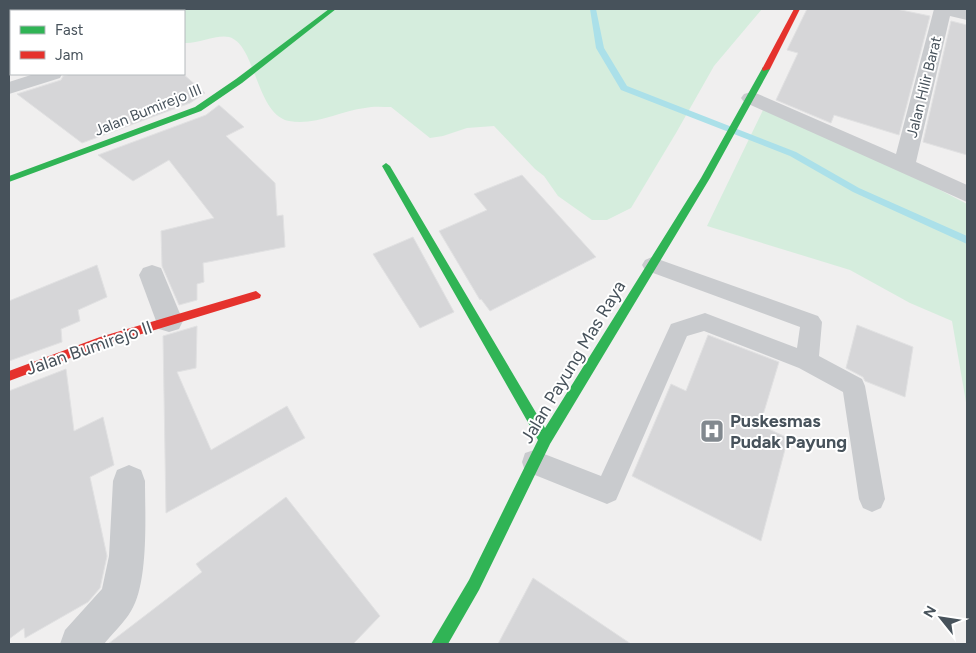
<svg xmlns="http://www.w3.org/2000/svg" width="976" height="653" viewBox="0 0 976 653" font-family="Figtree,sans-serif">
  <style>
    .green { fill: #d5eddd }
    .lines { fill: none; stroke-linecap: round; stroke-linejoin: round }
    .stream { fill: #abe0e9; fill-rule: evenodd }
    .building { fill: #d6d6d8; stroke: #e1e1e2 }
    .lane { fill: #c9cbce; fill-rule: evenodd }
    .street { fill: #c9cbce; fill-rule: evenodd }
    .fast { fill: #30b455; fill-rule: evenodd }
    .jam { fill: #e5322d; fill-rule: evenodd }
    .labels { text-anchor: middle; stroke-width: 4; stroke-linejoin: round; paint-order: stroke }
    .far-street-label { font-size: 15px; fill: #47525b; stroke: #fff }
    .street-label { font-size: 18px; fill: #47525b; stroke: #fff }
    .poi-label { font-size: 18px; font-weight: bold; fill: #47525b; stroke: #fff; text-anchor: start }
  </style>
  <rect width="100%" height="100%" fill="#f0efef"/>
  <g class="green">
    <path d="M 169,9 L 762,9 L 714,66 L 676,133 L 631,208 L 607,220 L 592,220 L 558,196 L 544,176 L 535,169 L 494,126 L 467,128 L 443,136 L 430,138 L 391,107 C 383,107 373,106 365,108 C 340,111 315,126 289,121 C 256,115 256,44 229,37 C 217,34 198,44 184,43 L 184,11 L 171,11 Z"/>
    <polygon points="764,108 894,166 967,204 967,408 952,321 910,303 850,270 707,226"/>
  </g>
  <g class="lines">
    <polygon class="stream" points="590,9 596,9 604,48 627,86 796,152 859,188 967,236 967,244 853,192 790,156 621,90 596,48"/>
  </g>
  <g class="building">
    <polygon points="807,9 896,9 930,16 899,135 834,115 831,123 776,100 798,53 787,50"/>
    <polygon points="951,21 967,25 967,155 923,142"/>
    <polygon points="71,74 183,74 205,93 190,103 82,143 17,94 61,80 63,76"/>
    <polygon points="219,105 244,127 226,136 275,183 277,216 283,215 285,247 203,263 204,282 197,284 197,300 179,305 162,266 161,231 214,218 169,160 133,181 98,155 206,115"/>
    <polygon points="522,175 596,257 490,311 481,299 480,300 439,231 487,210 474,194"/>
    <polygon points="413,237 454,312 420,328 373,254"/>
    <polygon points="97,265 107,297 78,310 80,321 61,329 62,342 9,361 9,301"/>
    <polygon points="857,325 913,347 905,397 865,381 863,377 846,368"/>
    <polygon points="197,326 196,368 177,372 211,450 287,406 305,438 166,513 163,336"/>
    <polygon points="708,335 779,362 760,425 788,438 761,541 632,476 671,384 686,391"/>
    <polygon points="66,369 74,431 103,417 114,465 90,477 107,556 100,588 88,602 25,638 24,628 9,639 9,391"/>
    <polygon points="286,497 380,616 353,644 108,644 202,572 196,564"/>
    <polygon points="533,578 631,644 498,644"/>
  </g>
  <g class="lines">
    <polygon class="lane" points="652,257 818,316 822,322 819,356 862,379 865,386 885,499 881,508 872,512 863,508 859,499 843,392 799,368 704,331 687,336 616,500 607,504 525,471 522,462 525,453 534,450 601,476 671,324 705,313 797,348 800,327 645,270 642,265 645,260"/>
    <g class="street">
      <polygon points="29,9 45,9 44,11 28,11"/>
      <polygon points="934,9 967,10 967,20 950,16 916,162 967,185 967,202 744,102 741,98 744,94 751,92 758,94 896,154"/>
      <rect x="9" y="35" width="2" height="11"/>
      <polygon points="34,74 62,74 60,78 9,94 9,82"/>
      <polygon points="152,265 161,268 183,321 179,329 169,332 159,329 139,275 143,268"/>
      <path d="M 129,465 L 141,470 L 145,481 C 145,515 149,582 131,611 C 124,623 112,634 104,644 L 60,644 L 65,630 L 102,589 L 109,556 L 113,481 L 117,470 Z"/>
    </g>
    <g class="fast">
      <polygon points="329,9 336,9 242,83 201,111 9,182 9,176 195,107 236,79"/>
      <polygon points="763,67 770,69 710,178 550,444 479,590 448,644 431,644 469,580 538,440 382,166 386,163 390,166 545,428 701,178"/>
    </g>
    <g class="jam">
      <polygon points="794,9 800,9 770,69 763,71 762,69"/>
      <polygon points="256,291 261,295 260,298 102,346 9,381 9,371 100,337"/>
    </g>
  </g>
  <defs>
    <g id="hospital-square" transform="scale(1.25)"><rect x="-9" y="-9" width="18" height="18" rx="4" fill="#82898f" stroke="#fff"/><path d="M-5-5h3v3.5h4V-5h3V5h-3V1.5h-4V5h-3Z" fill="#fff"/></g>
  </defs>
  <g fill-rule="evenodd">
    <use href="#hospital-square" x="712" y="431"/>
  </g>
  <g class="labels">
    <g class="far-street-label">
      <text transform="translate(924 87) rotate(-76)" y="5">Jalan Hilir Barat</text>
      <text transform="translate(148 110) rotate(-22)" y="5">Jalan Bumirejo III</text>
    </g>
    <g class="street-label">
      <text transform="translate(89 348) rotate(-19)" y="6">Jalan Bumirejo II</text>
      <text transform="translate(573 362) rotate(-59)" y="6">Jalan Payung Mas Raya</text>
    </g>
    <g class="poi-label">
      <text x="730" y="427">Puskesmas<tspan x="730" dy="21">Pudak Payung</tspan></text>
    </g>
  </g>
  <rect width="976" height="653" fill="none" stroke="#47525b" stroke-width="20"/>
  <rect x="10" y="10" width="175" height="65" fill="#ffffff" stroke="#b5babd"/>
  <rect x="20" y="26" width="25" height="8" fill="#30b455" stroke="#b5babd"/>
  <text x="55" y="35" font-size="15" fill="#47525b">Fast</text>
  <rect x="20" y="51" width="25" height="8" fill="#e5322d" stroke="#b5babd"/>
  <text x="55" y="60" font-size="15" fill="#47525b">Jam</text>
  <g transform="translate(941 618) rotate(300)" stroke="#ffffff" stroke-width="4" paint-order="stroke">
  <path d="M0-4L9 19L0 12L-9 19Z" fill="#47525b"/>
  <text y="-8" font-size="14" font-weight="bold" text-anchor="middle" fill="#47525b">N</text>
  </g>
</svg>
